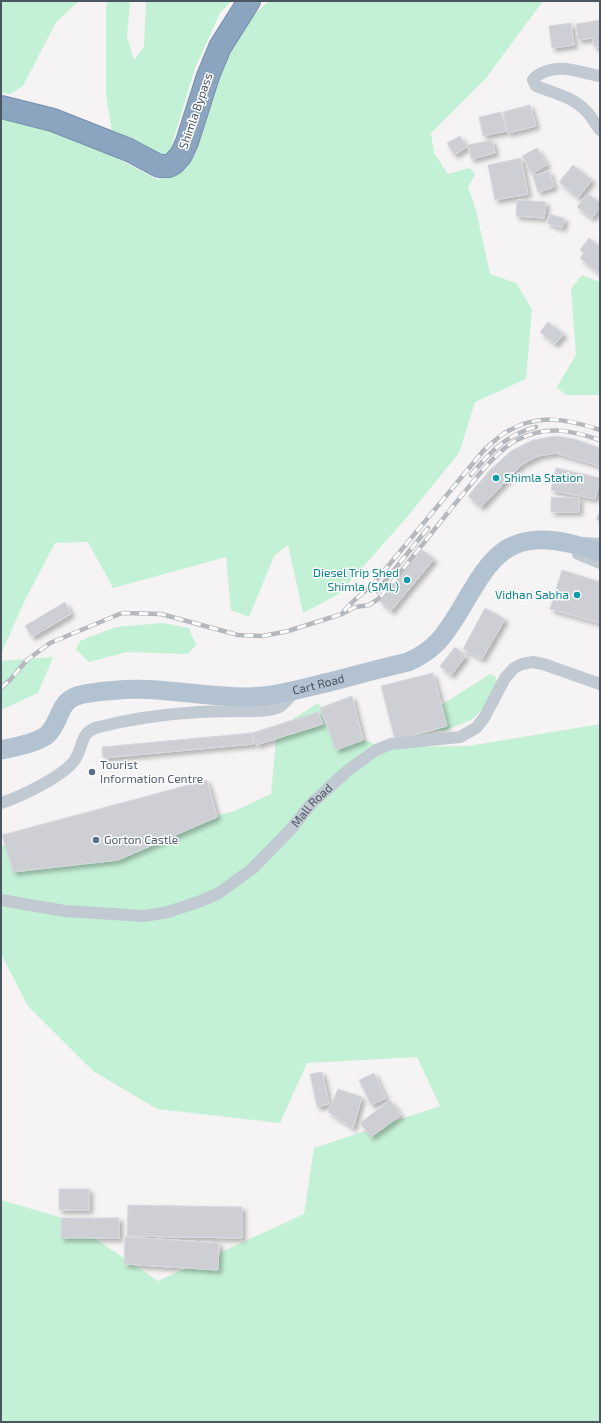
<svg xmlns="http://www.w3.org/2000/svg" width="601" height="1423" viewBox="0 0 601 1423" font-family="'Exo 2',sans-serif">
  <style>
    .green { fill: #c3f1d5 }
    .building { fill: #cdcfd5; stroke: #d7d9de; filter: url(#shadow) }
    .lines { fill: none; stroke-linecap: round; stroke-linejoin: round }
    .highway-casing { stroke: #7690ad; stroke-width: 24 }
    .lane { stroke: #c1cad2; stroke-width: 6 }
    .street { stroke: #c1cad2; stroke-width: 12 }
    .primary { stroke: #b3c2d1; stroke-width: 19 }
    .highway { stroke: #8ba5c1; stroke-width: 22 }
    .rail-casing { stroke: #b5b8bd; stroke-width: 4.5 }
    .rail { stroke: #fff; stroke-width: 3; stroke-dasharray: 9; stroke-linecap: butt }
    .culture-dot { fill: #0f9aa8; stroke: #fff; stroke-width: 1.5 }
    .service-dot { fill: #5c6f8a; stroke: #fff; stroke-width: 1.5 }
    .labels { text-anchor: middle; stroke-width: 3; stroke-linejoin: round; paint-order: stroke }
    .street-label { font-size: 12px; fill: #4a5661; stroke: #fff }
    .culture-label { font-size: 12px; fill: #0d838f; stroke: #fff; text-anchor: end }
    .service-label { font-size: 12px; fill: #4e5e75; stroke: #fff; text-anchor: start }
  </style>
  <defs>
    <filter id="shadow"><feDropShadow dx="3.5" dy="3.5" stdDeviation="2" flood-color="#0004"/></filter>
  </defs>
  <rect width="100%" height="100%" fill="#f5f3f3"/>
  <g class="green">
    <polygon points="1,1 79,1 56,22 23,86 10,94 1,93"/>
    <polygon points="107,1 130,1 127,37 134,60 144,47 146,1 231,1 220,13 195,68 169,154 157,159 112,132 106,94 106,9"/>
    <polygon points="269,1 543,1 486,78 431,133 434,153 448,174 470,168 475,175 468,187 476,210 490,274 516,283 532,309 526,379 475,402 459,453 407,517 339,594 303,613 288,545 274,556 249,617 231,610 226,557 113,588 88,542 55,543 24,602 1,654 1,113 40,117 158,180 183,165 216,72 253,15"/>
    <polygon points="582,275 600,282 600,395 565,395 557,387 576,355 571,289"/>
    <polygon points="162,623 189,628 196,645 188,654 126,652 89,662 76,649 80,641 116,627"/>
    <polygon points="53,657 38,693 1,710 1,661"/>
    <polygon points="490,674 496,677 499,691 473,719 444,731 415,729 438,707"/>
    <polygon points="318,703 344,732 382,747 469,746 600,724 600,1422 1,1422 1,1200 66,1219 158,1281 304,1214 314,1148 440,1106 417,1057 307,1063 280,1123 157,1109 93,1071 28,1006 1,954 1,846 16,843 144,830 232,812 271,794 277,729"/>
  </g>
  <g class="building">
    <polygon points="600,20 600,47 594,47 593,38 578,40 576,24"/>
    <polygon points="571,23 574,45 552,48 549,26"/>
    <polygon points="530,105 536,126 508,133 503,112"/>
    <polygon points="501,112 506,131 483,136 479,117"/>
    <polygon points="460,136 467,147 454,155 447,143"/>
    <polygon points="492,140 495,153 471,159 468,145"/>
    <polygon points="537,148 547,165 532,174 522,156"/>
    <polygon points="521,158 528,194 495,200 488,165"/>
    <polygon points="573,165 592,180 578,198 559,182"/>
    <polygon points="549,171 554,187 538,192 533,176"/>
    <polygon points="588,194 600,203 600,208 592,218 577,207"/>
    <polygon points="517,200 546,202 544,218 516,216"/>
    <polygon points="550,214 565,219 562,228 547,223"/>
    <polygon points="589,238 600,247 600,274 580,258 584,253 580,250"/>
    <polygon points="548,322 564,334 555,344 540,332"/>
    <polygon points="555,436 574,439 600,448 600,466 556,453 538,456 521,465 481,507 468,496 489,471 511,451 533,440"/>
    <polygon points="556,468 600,478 595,499 551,490"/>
    <polygon points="551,497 579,498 579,512 551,512"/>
    <polygon points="600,512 600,521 596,519"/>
    <polygon points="422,550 434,559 391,611 379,601"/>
    <polygon points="562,570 600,582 600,623 550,609"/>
    <polygon points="65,602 71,614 32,637 25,626"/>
    <polygon points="485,608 505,619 482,659 463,649"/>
    <polygon points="455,647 466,656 451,675 440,666"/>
    <polygon points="433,673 447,726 395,740 381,686"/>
    <polygon points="352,696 363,740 336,750 320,708"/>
    <polygon points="318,712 323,724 256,745 252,733"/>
    <polygon points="252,733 253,744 103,758 102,747"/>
    <polygon points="207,780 217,817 118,860 13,872 2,835"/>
    <polygon points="322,1072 329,1104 317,1107 310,1074"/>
    <polygon points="374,1073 386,1098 371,1105 359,1080"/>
    <polygon points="338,1089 362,1097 353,1128 328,1112"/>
    <polygon points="390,1100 401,1115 371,1137 360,1123"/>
    <rect x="59" y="1189" width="30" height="21"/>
    <polygon points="128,1205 242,1207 242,1238 127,1236"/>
    <rect x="61" y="1218" width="58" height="20"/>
    <polygon points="125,1237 219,1243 218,1270 124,1264"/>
  </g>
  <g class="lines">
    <g class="highway-casing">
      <polyline id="highway" points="1,107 53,120 129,150 159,166 169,166 174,163 181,155 187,142 208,76 220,47 249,1"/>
    </g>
    <polyline class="lane" points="585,540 600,541"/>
    <g class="street">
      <path d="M 600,76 C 579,73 563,63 542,73 C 538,75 535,76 533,80 L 536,86 C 553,93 571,96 585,110 C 591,115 595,124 600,130"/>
      <polyline points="578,554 600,563"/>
      <path d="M 1,803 C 20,797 62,777 74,761 C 84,748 79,731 99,727 C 130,719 166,714 198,712 C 215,711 232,711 250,711 C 258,711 268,711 277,708 C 284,706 289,697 294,692"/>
      <path id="s1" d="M 1,900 L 65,911 L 144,916 L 168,912 L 201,901 L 219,893 L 252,869 L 292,828 L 310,805 L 347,771 L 376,750 L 391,744 L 460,737 L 476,728 L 484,718 L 505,678 L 514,668 L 522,664 L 533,662 L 543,664 L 600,684"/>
    </g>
    <path class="primary" id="s2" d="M 1,750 C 14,747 37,743 47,735 C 63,720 56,699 84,694 C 108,690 133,688 157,690 C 186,692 216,697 245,697 C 269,697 293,691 317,685 C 347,678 377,669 408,662 C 435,650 444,636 459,612 C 488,563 503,529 568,543 C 579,545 589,549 600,552"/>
    <use href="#highway" class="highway"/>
    <g class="rail-casing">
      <g id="rail">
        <path d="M 471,475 C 490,452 506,435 536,427"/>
        <polyline points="377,591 428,528"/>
        <path d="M 344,611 C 353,600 364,593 374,583 L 484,450 C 490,445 496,439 503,434 C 536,413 565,418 600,430"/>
        <path d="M 1,688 L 10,680 L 27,660 L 50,643 L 122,613 L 161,614 L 238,635 L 263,636 L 288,631 L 342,614 L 355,607 L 369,605 L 377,600 L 383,594 C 407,564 430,535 454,505 C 470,486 495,451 517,440 C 547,425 570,430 600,440"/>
      </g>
    </g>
    <use href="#rail" class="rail"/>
  </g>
  <g class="culture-dot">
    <circle cx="496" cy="478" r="4"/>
    <circle cx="407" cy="580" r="4"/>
    <circle cx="577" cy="595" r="4"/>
  </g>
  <g class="service-dot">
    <circle cx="92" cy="772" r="4"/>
    <circle cx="96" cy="840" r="4"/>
  </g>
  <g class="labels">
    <g class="street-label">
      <text transform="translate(196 111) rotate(-71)" y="4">Shimla Bypass</text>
      <text dy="4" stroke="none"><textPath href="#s2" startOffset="343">Cart Road</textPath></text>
      <text dy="4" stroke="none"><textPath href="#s1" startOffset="351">Mall Road</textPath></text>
    </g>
    <g class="culture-label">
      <text x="504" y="482" text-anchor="start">Shimla Station</text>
      <text x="399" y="577">Diesel Trip Shed<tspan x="399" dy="14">Shimla (SML)</tspan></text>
      <text x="569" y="599">Vidhan Sabha</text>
    </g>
    <g class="service-label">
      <text x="100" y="769">Tourist<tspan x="100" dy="14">Information Centre</tspan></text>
      <text x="104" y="844">Gorton Castle</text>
    </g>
  </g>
  <rect width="601" height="1423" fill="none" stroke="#4a5661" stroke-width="4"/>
</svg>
